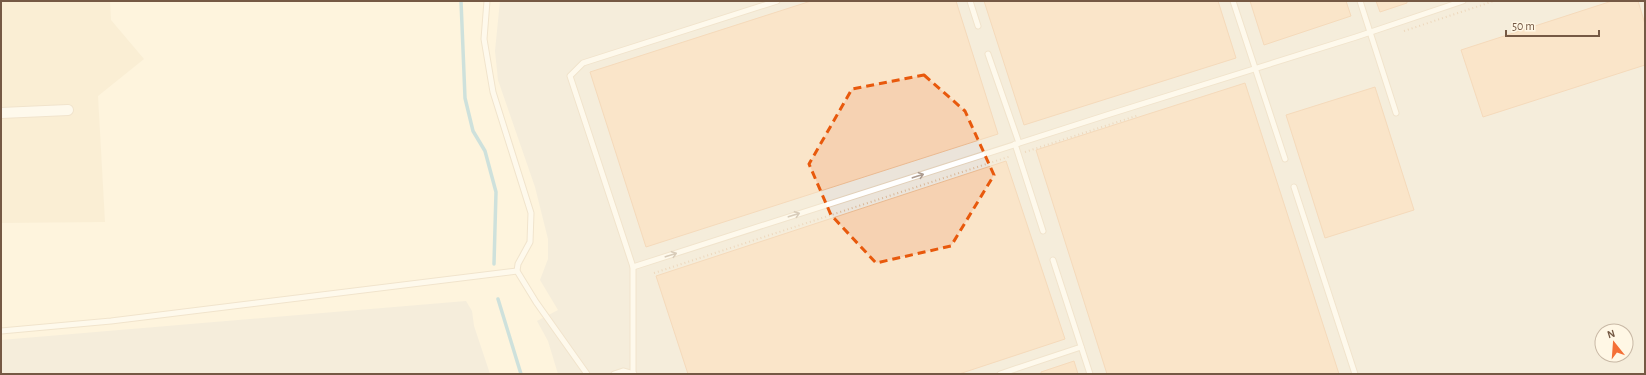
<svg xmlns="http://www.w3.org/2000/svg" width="1646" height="375" viewBox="0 0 1646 375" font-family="'Alegreya Sans',sans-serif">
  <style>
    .residential { fill: #f6e6cb }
    .industrial { fill: #ebe4da; fill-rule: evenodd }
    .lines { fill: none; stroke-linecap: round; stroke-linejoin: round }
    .stream { stroke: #96cbdb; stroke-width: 3.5 }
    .building { fill: #f6d2b2; stroke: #eaba91 }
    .service-casing { stroke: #e2d0b9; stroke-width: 7 }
    .minor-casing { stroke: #e2d0b9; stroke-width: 12 }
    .path { stroke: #dab696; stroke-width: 2; stroke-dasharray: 1 3; stroke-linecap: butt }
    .service { stroke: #fff; stroke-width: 5 }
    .minor { stroke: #fff; stroke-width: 10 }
    .oneway { stroke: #ac9b8f }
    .marked { fill: none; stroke: #e8590c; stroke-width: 3; stroke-dasharray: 8 5; stroke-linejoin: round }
  </style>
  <rect width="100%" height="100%" fill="#fef4dd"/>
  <polygon class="residential" points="1,1 110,1 111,20 144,59 98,96 105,222 1,223"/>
  <g class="industrial">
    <path d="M 500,1 L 1645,1 L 1645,374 L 558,374 L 548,341 L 537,321 L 558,310 L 540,280 L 548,259 L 548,239 L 535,187 L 498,80 L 495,51 ZM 1602,331 L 1626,331 L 1626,355 L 1602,355 Z"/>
    <polygon points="466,301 472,311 474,326 490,374 1,374 1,340"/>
  </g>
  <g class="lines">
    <g class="stream">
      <polyline points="461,1 465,98 473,131 485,151 496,192 494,264"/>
      <polyline points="498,299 521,374"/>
    </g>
  </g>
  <g class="building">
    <polygon points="811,1 956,1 998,134 646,247 590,72"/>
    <polygon points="984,1 1218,1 1236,58 1024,125"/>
    <polygon points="1250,1 1346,1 1351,16 1264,45"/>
    <polygon points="1376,1 1407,1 1407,3 1380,12"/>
    <polygon points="1612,1 1638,1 1645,24 1645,65 1483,117 1461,50"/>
    <polygon points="1245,83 1339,374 1107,374 1036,150"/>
    <polygon points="1375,87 1414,210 1325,238 1286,115"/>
    <polygon points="1006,161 1065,339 959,374 688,374 656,276"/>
    <polygon points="1074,361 1078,374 1041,374 1041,372"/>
  </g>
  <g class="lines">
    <g class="service-casing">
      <g id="service">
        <polyline points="487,1 484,39 493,92 531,213 530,242 518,264 517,271 536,302 587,374"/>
        <polyline points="970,1 978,26"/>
        <polyline points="1233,1 1285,159"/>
        <polyline points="1360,1 1396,113"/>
        <polyline points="988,54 1019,143"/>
        <polyline points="1015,144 1043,231"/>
        <polyline points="1294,187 1355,374"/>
        <polyline points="1053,260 1090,374"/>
        <polyline points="633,267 1110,114 1356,37 1463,1"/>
        <polyline points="1,331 111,321 517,271"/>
        <polyline points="614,374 623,371 634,374"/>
        <polyline points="633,374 633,267 570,76 583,63 777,1"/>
        <polyline points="1000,374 1081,347"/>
      </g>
    </g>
    <g class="minor-casing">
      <polyline id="minor" points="1,113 68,110"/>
    </g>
    <g class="path">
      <polyline points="1404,31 1494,1"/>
      <polyline points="1025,152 1139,115"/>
      <polyline points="654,273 1011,156"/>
    </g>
    <use href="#service" class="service"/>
    <use href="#minor" class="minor"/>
  </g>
  <defs><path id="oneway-shaft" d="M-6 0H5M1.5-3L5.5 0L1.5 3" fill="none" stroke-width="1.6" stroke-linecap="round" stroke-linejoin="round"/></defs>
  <g class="oneway">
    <use href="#oneway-shaft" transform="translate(918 176) rotate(-18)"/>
    <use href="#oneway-shaft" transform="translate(794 215) rotate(-18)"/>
    <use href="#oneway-shaft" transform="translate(671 255) rotate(-18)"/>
  </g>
  <path d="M0 0H1646V375H0ZM 924,75 L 965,111 L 994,175 L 951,246 L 876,263 L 831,215 L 809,164 L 852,89 Z" fill="#fef4dd" fill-opacity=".55" fill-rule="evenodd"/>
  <path class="marked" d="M 924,75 L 965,111 L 994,175 L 951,246 L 876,263 L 831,215 L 809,164 L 852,89 Z"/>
  <rect width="1646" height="375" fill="none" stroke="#755944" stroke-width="4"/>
  <g transform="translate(1614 343) rotate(343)"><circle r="19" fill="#fff7e5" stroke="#c8b8a5"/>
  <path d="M0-3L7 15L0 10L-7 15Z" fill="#f46f36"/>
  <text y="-6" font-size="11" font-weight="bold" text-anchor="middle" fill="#755944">N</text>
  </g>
  <path d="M1506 30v6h93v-6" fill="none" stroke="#755944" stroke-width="2"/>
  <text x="1512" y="30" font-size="12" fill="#755944" stroke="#fff7e5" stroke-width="3" paint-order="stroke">50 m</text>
</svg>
